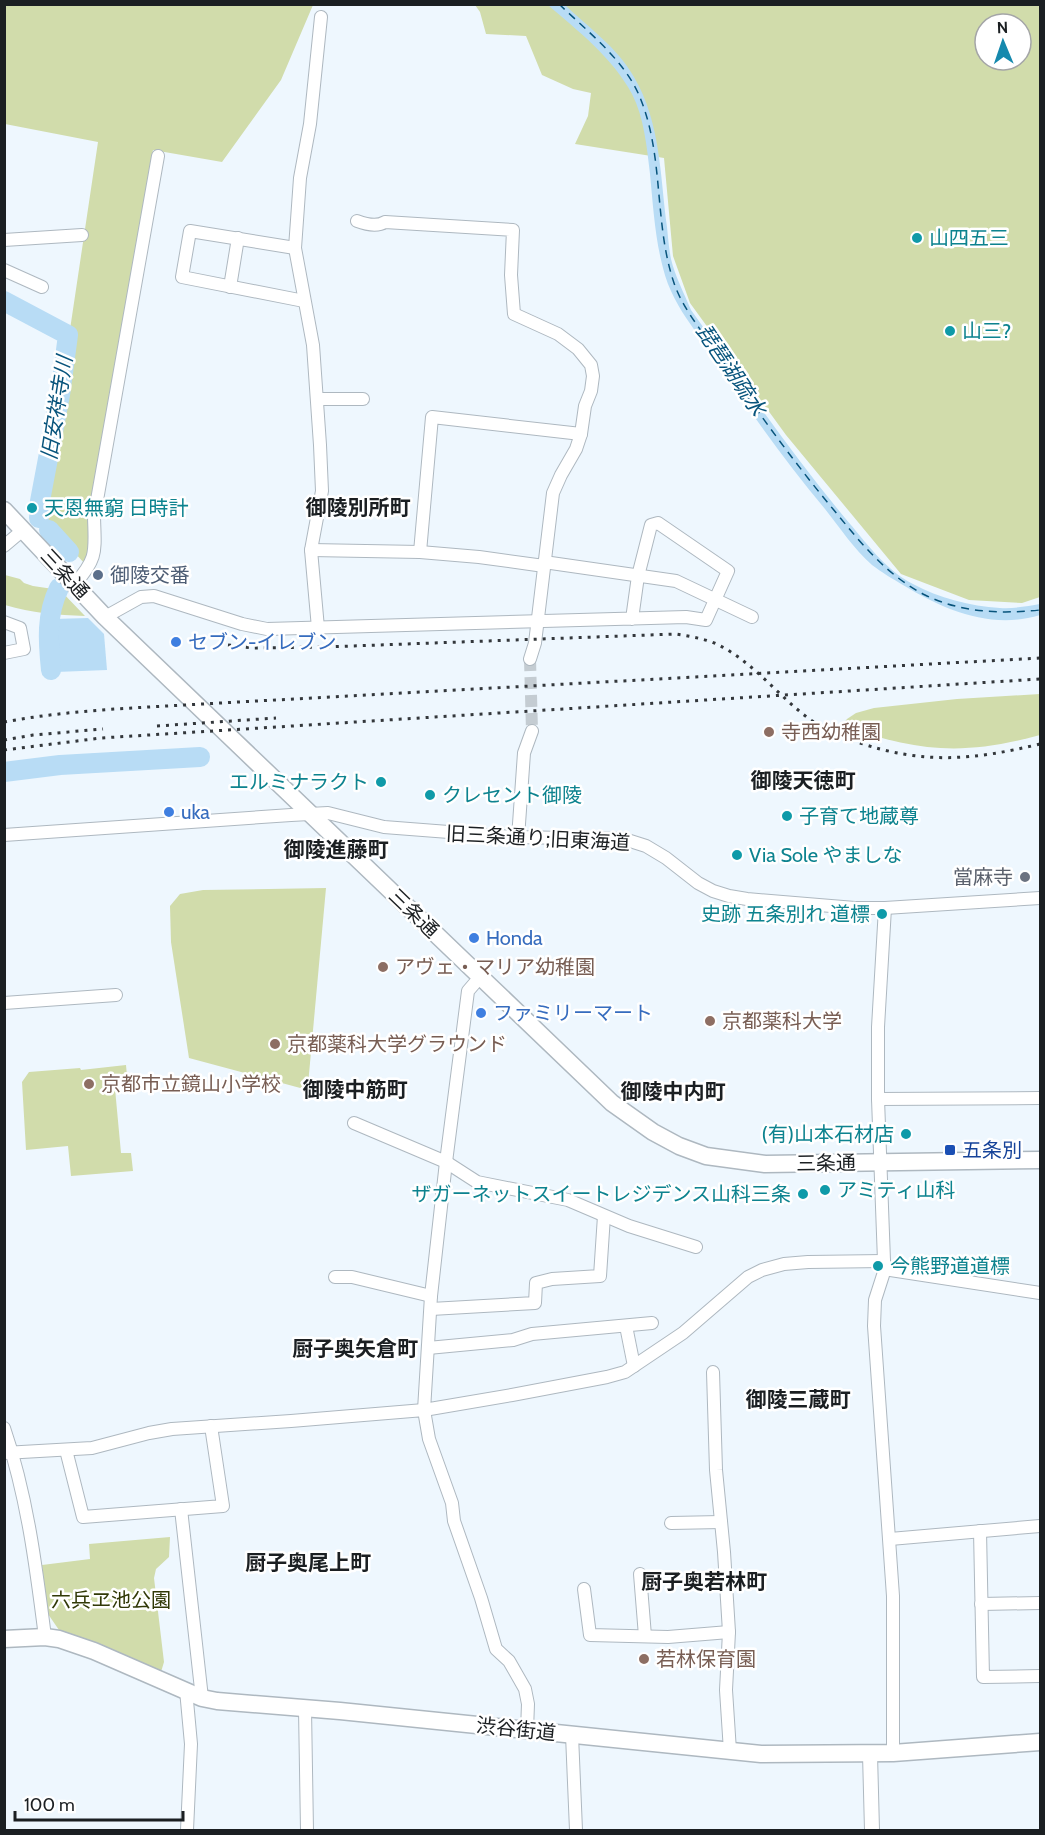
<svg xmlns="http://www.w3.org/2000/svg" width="1045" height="1835" viewBox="0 0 1045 1835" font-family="Cabin,'Noto Sans JP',sans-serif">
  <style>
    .green { fill: #d1dcab; fill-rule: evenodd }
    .water { fill: #b8dcf5 }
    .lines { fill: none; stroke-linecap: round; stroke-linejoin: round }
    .river { stroke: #b8dcf5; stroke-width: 20 }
    .ferry { stroke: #08547c; stroke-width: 1.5; stroke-dasharray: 8 6; stroke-linecap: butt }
    .minor-tunnel { stroke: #c4ccd2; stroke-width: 12; stroke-dasharray: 12 6; stroke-linecap: butt }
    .minor-casing { stroke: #aeb8c0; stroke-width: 14 }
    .tertiary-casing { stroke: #aeb8c0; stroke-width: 16 }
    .secondary-casing { stroke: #aeb8c0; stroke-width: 19 }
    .minor { stroke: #fff; stroke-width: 12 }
    .tertiary { stroke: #fff; stroke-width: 14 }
    .secondary { stroke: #fff; stroke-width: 16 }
    .rail { stroke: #33373b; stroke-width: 3; stroke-dasharray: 3 6; stroke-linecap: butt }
    .culture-dot { fill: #0f9aa8; stroke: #fff; stroke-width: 2 }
    .service-dot { fill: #5c6f8a; stroke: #fff; stroke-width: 2 }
    .shop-dot { fill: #3f7fe0; stroke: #fff; stroke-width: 2 }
    .education-dot { fill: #8d6e63; stroke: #fff; stroke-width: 2 }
    .worship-dot { fill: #6b7280; stroke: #fff; stroke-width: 2 }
    .transit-dot { fill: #1a4fb4; stroke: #fff; stroke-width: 2 }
    .labels { text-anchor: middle; stroke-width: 5; stroke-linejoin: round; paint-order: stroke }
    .culture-label { font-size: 20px; fill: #0d838f; stroke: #fff; text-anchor: start }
    .street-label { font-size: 20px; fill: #1b1f22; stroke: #fff }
    .service-label { font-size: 20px; fill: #4e5e75; stroke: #fff; text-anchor: start }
    .shop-label { font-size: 20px; fill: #366cbe; stroke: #fff; text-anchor: start }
    .education-label { font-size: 20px; fill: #785e54; stroke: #fff; text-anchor: start }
    .worship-label { font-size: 20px; fill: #5b616d; stroke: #fff; text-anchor: end }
    .transit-label { font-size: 20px; fill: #164399; stroke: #fff; text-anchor: start }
    .park-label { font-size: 20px; fill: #313907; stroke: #fff }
    .water-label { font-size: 21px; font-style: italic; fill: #08547c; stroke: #fff }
    .neighbourhood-label { font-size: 21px; font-weight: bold; fill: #1b1f22; stroke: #fff }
  </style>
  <rect width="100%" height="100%" fill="#eef7fe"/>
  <g class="green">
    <polygon points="4,5 313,5 281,80 222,162 153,150 89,515 90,545 85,564 42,517 98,142 5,124"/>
    <path d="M 475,5 L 1040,5 L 1040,597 L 1022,603 L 969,600 L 901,574 L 786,435 L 690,303 L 673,256 L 664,158 L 575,144 L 588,116 L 591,93 L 573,89 L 542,75 L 526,36 L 486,34 L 480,12 ZM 985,24 L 1021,24 L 1021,60 L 985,60 Z"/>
    <path d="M 5,575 L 20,579 L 24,583 L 33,586 L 60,590 L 85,616 C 57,615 32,613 5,605 Z"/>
    <path d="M 1040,694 L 1040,735 C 964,756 916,752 842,725 L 847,719 L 856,713 L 874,708 L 957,699 Z"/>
    <polygon points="326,888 308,1085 304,1089 189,1058 171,942 170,906 180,894 203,890"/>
    <polygon points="126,1065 127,1076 114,1078 121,1153 131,1153 133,1171 71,1176 68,1146 26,1150 22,1082 29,1072 80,1068 81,1070"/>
    <polygon points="170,1537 169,1557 156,1569 154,1578 164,1662 161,1672 102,1645 59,1630 48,1614 42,1565 90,1559 89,1544"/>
  </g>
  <g class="water">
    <path d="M 548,5 L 565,5 C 589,28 617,47 634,77 C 661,123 660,176 667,227 C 668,237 669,249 671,259 C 675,276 684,293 691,310 C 741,380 790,452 845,518 C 865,541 885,570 913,584 C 939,598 970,606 1000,608 C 1013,609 1028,606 1040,604 L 1040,615 C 991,630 944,610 903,585 C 893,579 881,572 872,565 C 854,549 840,528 825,509 C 776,451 734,388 691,325 C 679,308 668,289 663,268 C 655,238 653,205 650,174 C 647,148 644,117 632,94 C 613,58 578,31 548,5 Z"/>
    <polygon points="88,618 104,634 107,670 56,672 53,619"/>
  </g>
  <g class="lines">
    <g class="river">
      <polyline points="4,301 68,335 60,395 40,501 39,518"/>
      <polyline points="49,530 69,552"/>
      <path d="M 51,670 C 48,641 46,615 59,588"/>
      <polyline points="4,772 60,765 200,757"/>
    </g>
    <path class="ferry" d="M 559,4 C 588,32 627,62 641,100 C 664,158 654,224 674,283 C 683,310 706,336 722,360 C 757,411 793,461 833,509 C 860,542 886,575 925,595 C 962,613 1001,614 1040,610"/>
    <polyline class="minor-tunnel" points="530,659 532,731"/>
    <g class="minor-casing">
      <g id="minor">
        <path d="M 357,221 C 365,224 377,227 385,222 L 513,230 L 511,275 L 514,314 L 558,334 L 578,349 L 591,365 L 593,376 L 591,391 L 585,406 L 581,434 L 576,449 L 561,475 L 553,493 L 535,643 L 530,659"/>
        <polyline points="4,240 82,235"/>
        <polyline points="295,248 190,231 182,277 304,301"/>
        <polyline points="4,270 42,287"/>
        <polyline points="230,287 238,238"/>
        <polyline points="317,399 363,399"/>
        <polyline points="4,546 23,530"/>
        <polyline points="311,550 420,552 479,557 544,566"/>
        <polyline points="420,552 432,417 581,434"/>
        <polyline points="544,562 676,581 752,617"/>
        <path d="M 74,585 C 98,558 95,552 94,517 L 158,156"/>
        <polyline points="105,617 141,597 154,596 242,624 267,629 686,617 706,620 728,571 658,523 651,525 638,576 632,619"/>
        <polyline points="4,622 20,628 24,649 4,653"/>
        <polyline points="318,628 311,550 322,491 320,445 313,345 295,248 300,178 310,124 321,17"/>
        <polyline points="4,835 291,815 328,813 384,827 512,837 624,839 646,846 666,858 698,883 713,891 729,896 747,899 855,908 885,908 1040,898"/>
        <polyline points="518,838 524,753 532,731"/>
        <polyline points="885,908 878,1027 878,1099 884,1261 884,1272 875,1300 874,1326 893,1596 893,1753"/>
        <polyline points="480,977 468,991 446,1162 431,1296 424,1410 512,1395 607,1377 625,1372 683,1333 748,1277 762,1270 784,1264 808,1262 884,1261"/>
        <polyline points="4,1003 116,995"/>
        <polyline points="878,1099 1040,1098"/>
        <polyline points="354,1123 446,1162 477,1182 568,1200 629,1226 696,1247"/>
        <polyline points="884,1269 1040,1293"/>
        <polyline points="335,1277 352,1277 431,1296"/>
        <polyline points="431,1309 535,1303 536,1283 552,1279 600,1276 604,1216"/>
        <polyline points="626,1326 634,1366"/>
        <polyline points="428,1348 513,1340 532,1334 652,1323"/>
        <polyline points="713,1372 716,1470 724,1552 729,1632 726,1690 730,1751"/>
        <path d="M 4,1428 C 27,1495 36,1566 45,1637"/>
        <polyline points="66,1450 83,1517 223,1506 211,1426"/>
        <polyline points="4,1453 92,1448 149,1433 172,1429 291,1421 424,1410 429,1439 452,1503 454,1521 481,1598 496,1649 509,1661 525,1689 528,1704 527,1730"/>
        <polyline points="181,1509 202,1698"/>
        <polyline points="671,1523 721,1522"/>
        <polyline points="980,1531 983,1677 1040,1676"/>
        <polyline points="890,1539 1040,1526"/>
        <polyline points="640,1574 645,1636"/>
        <polyline points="584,1589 590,1635 668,1637 729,1632"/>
        <polyline points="981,1604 1040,1603"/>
        <polyline points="186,1690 191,1744 187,1830"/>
        <polyline points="305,1709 307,1830"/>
        <polyline points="572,1735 576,1830"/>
      </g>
    </g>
    <g class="tertiary-casing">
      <polyline id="tertiary" points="870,1754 872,1830"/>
    </g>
    <g class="secondary-casing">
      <g id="secondary">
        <polyline points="4,510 105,617 490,986 612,1103 653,1132 679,1146 706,1156 765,1164 1040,1160"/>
        <polyline points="4,1639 45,1637 59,1639 94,1651 202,1698 217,1701 340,1711 761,1754 893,1753 1040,1742"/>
      </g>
    </g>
    <use href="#minor" class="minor"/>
    <use href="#tertiary" class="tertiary"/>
    <use href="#secondary" class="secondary"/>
    <g class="rail">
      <path d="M 228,645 L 253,648 L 325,647 L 676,634 C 688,636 700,638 712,642 C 750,658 776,694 808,718 C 823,729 840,736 857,742 C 924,765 973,760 1040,744"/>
      <path d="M 4,722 C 58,712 112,709 166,706 L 1040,658"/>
      <polyline points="157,726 276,718"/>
      <polyline points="4,740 33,735 103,729"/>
      <polyline points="4,750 101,738 1040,679"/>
    </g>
  </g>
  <g class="culture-dot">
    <circle cx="917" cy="238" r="6"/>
    <circle cx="950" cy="331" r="6"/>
    <circle cx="32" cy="508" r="6"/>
    <circle cx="381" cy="782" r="6"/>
    <circle cx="430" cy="795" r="6"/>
    <circle cx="787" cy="816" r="6"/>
    <circle cx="737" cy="855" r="6"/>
    <circle cx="882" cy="914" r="6"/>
    <circle cx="906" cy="1134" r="6"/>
    <circle cx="825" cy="1190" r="6"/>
    <circle cx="803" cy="1194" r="6"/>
    <circle cx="878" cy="1266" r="6"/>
  </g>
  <circle class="service-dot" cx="98" cy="575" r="6"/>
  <g class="shop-dot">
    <circle cx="176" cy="642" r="6"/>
    <circle cx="169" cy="812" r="6"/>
    <circle cx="474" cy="938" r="6"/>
    <circle cx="481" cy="1013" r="6"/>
  </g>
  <g class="education-dot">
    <circle cx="769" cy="732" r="6"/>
    <circle cx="383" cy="967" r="6"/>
    <circle cx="710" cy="1021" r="6"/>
    <circle cx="275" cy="1044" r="6"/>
    <circle cx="89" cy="1084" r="6"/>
    <circle cx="644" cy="1659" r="6"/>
  </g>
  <circle class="worship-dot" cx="1025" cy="877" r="6"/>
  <rect class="transit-dot" x="944" y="1144" width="12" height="12" rx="3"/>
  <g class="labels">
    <g class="culture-label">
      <text x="929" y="245">山四五三</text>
      <text x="962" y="338">山三?</text>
      <text x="44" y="515">天恩無窮 日時計</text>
      <text x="369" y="789" text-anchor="end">エルミナラクト</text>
      <text x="442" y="802">クレセント御陵</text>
      <text x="799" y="823">子育て地蔵尊</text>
      <text x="749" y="862">Via Sole やましな</text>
      <text x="870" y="921" text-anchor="end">史跡 五条別れ 道標</text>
      <text x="894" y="1141" text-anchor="end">(有)山本石材店</text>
      <text x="837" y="1197">アミティ山科</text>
      <text x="791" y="1201" text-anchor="end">ザガーネットスイートレジデンス山科三条</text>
      <text x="890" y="1273">今熊野道道標</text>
    </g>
    <g class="street-label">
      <text transform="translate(65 574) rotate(47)" y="7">三条通</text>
      <text transform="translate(538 838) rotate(3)" y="7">旧三条通り;旧東海道</text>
      <text transform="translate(414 913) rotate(44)" y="7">三条通</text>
      <text transform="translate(826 1163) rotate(-1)" y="7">三条通</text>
      <text transform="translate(516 1729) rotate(6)" y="7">渋谷街道</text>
    </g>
    <g class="service-label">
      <text x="110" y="582">御陵交番</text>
    </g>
    <g class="shop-label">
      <text x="188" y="649">セブン-イレブン</text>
      <text x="181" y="819">uka</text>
      <text x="486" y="945">Honda</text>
      <text x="493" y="1020">ファミリーマート</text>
    </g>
    <g class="education-label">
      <text x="781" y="739">寺西幼稚園</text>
      <text x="395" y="974">アヴェ・マリア幼稚園</text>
      <text x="722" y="1028">京都薬科大学</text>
      <text x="287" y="1051">京都薬科大学グラウンド</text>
      <text x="101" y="1091">京都市立鏡山小学校</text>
      <text x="656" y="1666">若林保育園</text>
    </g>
    <g class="worship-label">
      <text x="1013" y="884">當麻寺</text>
    </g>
    <g class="transit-label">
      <text x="962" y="1157">五条別</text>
    </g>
    <g class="park-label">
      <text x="111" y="1607">六兵ヱ池公園</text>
    </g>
    <g class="water-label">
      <text transform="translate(731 370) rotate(56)" y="7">琵琶湖疏水</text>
      <text transform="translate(57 408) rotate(-81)" y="7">旧安祥寺川</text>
    </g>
    <g class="neighbourhood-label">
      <text x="358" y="515">御陵別所町</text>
      <text x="803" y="788">御陵天徳町</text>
      <text x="336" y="857">御陵進藤町</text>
      <text x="355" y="1097">御陵中筋町</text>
      <text x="673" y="1099">御陵中内町</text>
      <text x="355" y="1356">厨子奥矢倉町</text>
      <text x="798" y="1407">御陵三蔵町</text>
      <text x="308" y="1570">厨子奥尾上町</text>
      <text x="704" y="1589">厨子奥若林町</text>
    </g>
  </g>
  <rect width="1045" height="1835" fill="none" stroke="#1b1f22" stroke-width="12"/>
  <g transform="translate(1003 42) rotate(358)"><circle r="28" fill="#ffffff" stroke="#a4a5a7" stroke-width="1.5"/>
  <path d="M0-4.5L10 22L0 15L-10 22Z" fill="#1589ad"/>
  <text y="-9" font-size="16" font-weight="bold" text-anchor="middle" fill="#1b1f22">N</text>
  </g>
  <path d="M15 1811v9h168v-9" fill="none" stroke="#1b1f22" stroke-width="3"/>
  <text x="24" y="1811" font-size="18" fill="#1b1f22" stroke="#ffffff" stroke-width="4.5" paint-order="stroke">100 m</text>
</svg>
